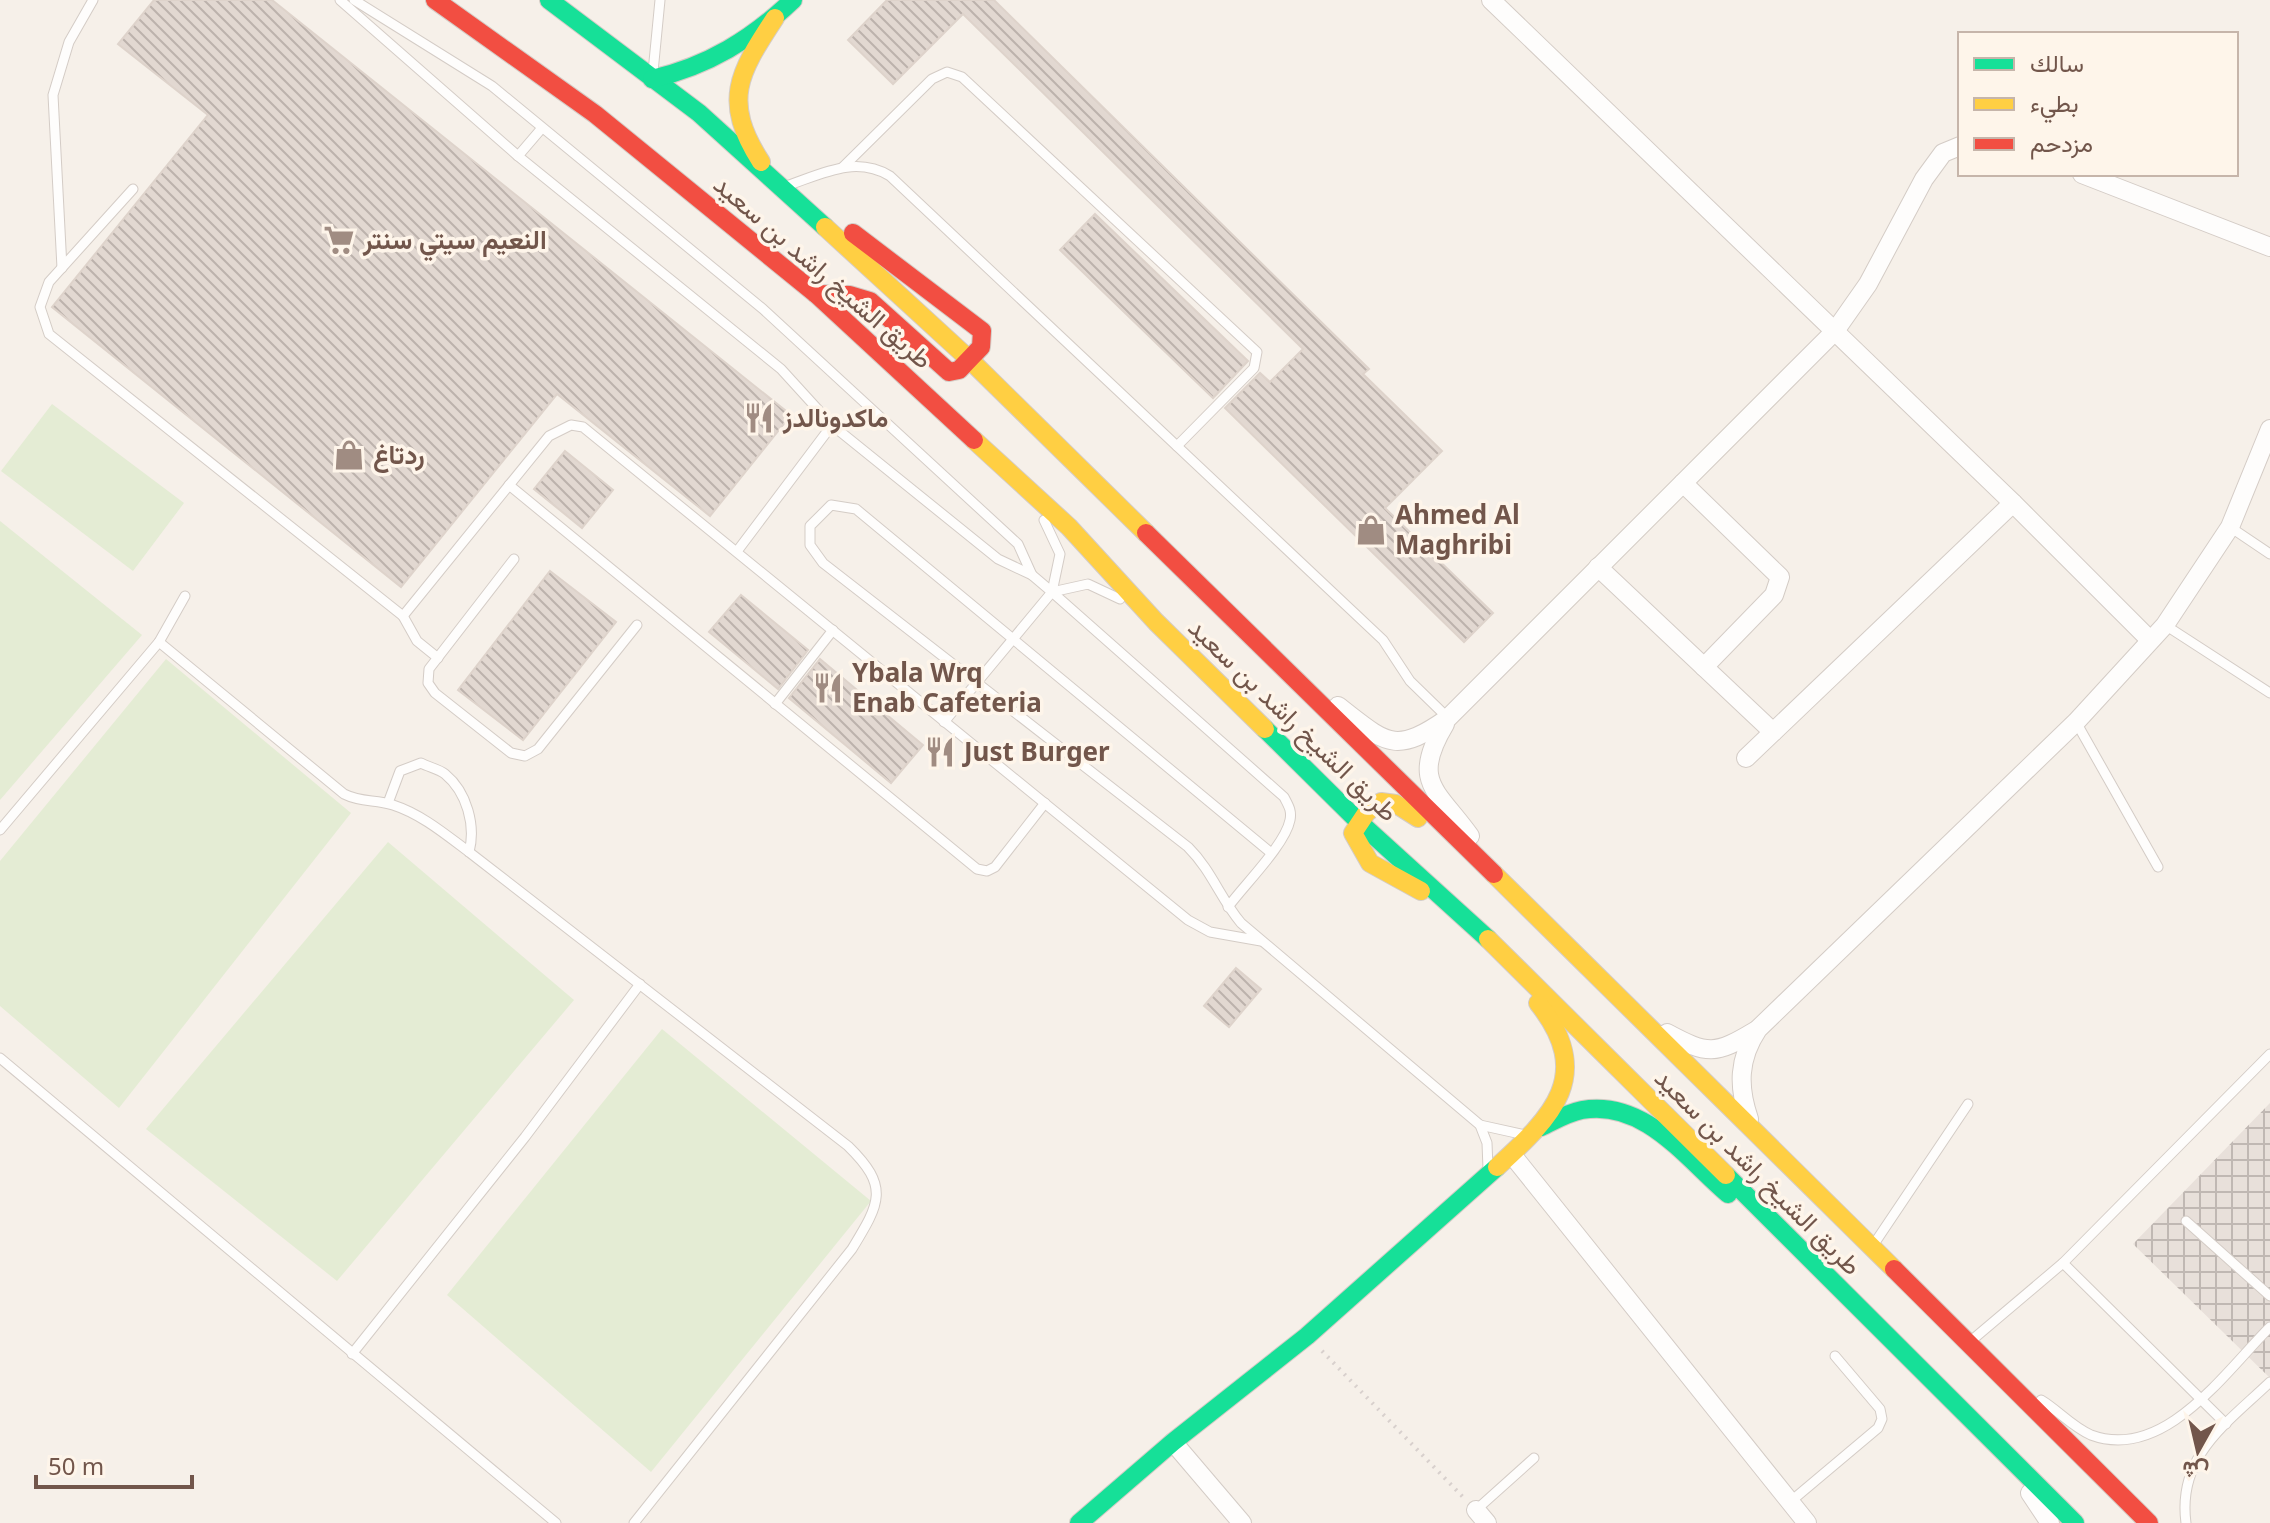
<svg xmlns="http://www.w3.org/2000/svg" width="2270" height="1523" viewBox="0 0 2270 1523" font-family="'Noto Sans',Vazirmatn,sans-serif">
  <style>
    .industrial { fill: url(#industrial-grid) }
    .grass { fill: #e4ecd4 }
    .building { fill: url(#building-back-hatch); stroke: #ded3cb; stroke-width: 2 }
    .lines { fill: none; stroke-linecap: round; stroke-linejoin: round }
    .lane-casing { stroke: #d4ccc6; stroke-width: 11 }
    .street-casing { stroke: #d4ccc6; stroke-width: 20 }
    .fast-casing { stroke: #d4ccc6; stroke-width: 20 }
    .slow-casing { stroke: #d4ccc6; stroke-width: 20 }
    .jam-casing { stroke: #d4ccc6; stroke-width: 20 }
    .path { stroke: #d8d0cd; stroke-width: 4; stroke-dasharray: 2 6; stroke-linecap: butt }
    .lane { stroke: #fefdfc; stroke-width: 9 }
    .street { stroke: #fefdfc; stroke-width: 18 }
    .fast { stroke: #16e098; stroke-width: 18 }
    .slow { stroke: #ffcf43; stroke-width: 18 }
    .jam { stroke: #f24e42; stroke-width: 18 }
    .labels { text-anchor: middle; stroke-width: 7; stroke-linejoin: round; paint-order: stroke }
    .poi-label { font-size: 26px; font-weight: bold; fill: #72564b; stroke: #fef5ea; text-anchor: start }
    .street-label { font-size: 26px; fill: #72564b; stroke: #fef5ea }
  </style>
  <defs>
    <pattern id="industrial-grid" width="8" height="8" patternUnits="userSpaceOnUse" patternTransform="scale(2)"><rect width="8" height="8" fill="#e8e0da"/><path d="M0 4h8M4 0v8" fill="none" stroke="#c0b8b3"/></pattern>
    <pattern id="building-back-hatch" width="6" height="6" patternUnits="userSpaceOnUse" patternTransform="scale(2)"><rect width="6" height="6" fill="#e2d8d1"/><path d="M-1 5l2 2M0 0l6 6M5-1l2 2" fill="none" stroke="#bcb2ac"/></pattern>
  </defs>
  <rect width="100%" height="100%" fill="#f6f0e9"/>
  <polygon class="industrial" points="2270,1103 2270,1378 2133,1244"/>
  <g class="grass">
    <polygon points="52,404 184,503 133,571 1,471"/>
    <polygon points="0,521 142,635 0,800"/>
    <polygon points="166,659 351,813 119,1108 0,1006 0,861"/>
    <polygon points="388,842 574,1000 337,1281 146,1129"/>
    <polygon points="662,1029 871,1201 651,1472 447,1295"/>
  </g>
  <g class="building">
    <polygon points="154,0 272,0 791,415 710,516 557,394 401,587 52,307 208,115 118,44"/>
    <polygon points="887,0 994,0 1369,369 1363,374 1442,451 1385,508 1493,613 1464,642 1225,408 1260,373 1270,382 1303,349 963,14 893,84 848,40"/>
    <polygon points="1095,214 1248,361 1213,398 1060,250"/>
    <polygon points="565,451 613,490 582,528 534,489"/>
    <polygon points="550,571 616,622 523,740 458,690"/>
    <polygon points="741,595 808,650 778,689 709,632"/>
    <polygon points="820,659 923,745 891,783 789,698"/>
    <polygon points="1236,968 1261,989 1229,1027 1204,1006"/>
  </g>
  <g class="lines">
    <g class="lane-casing">
      <g id="lane">
        <path d="M 340,0 L 518,156 L 781,369 L 832,425 L 998,559 L 1032,575 L 1052,592 L 1284,797 C 1288,805 1292,810 1290,820 C 1285,845 1244,885 1228,907"/>
        <polyline points="354,0 492,86 763,309 1018,544 1032,575"/>
        <polyline points="653,72 660,0"/>
        <polyline points="518,156 542,128"/>
        <polyline points="843,167 932,79 947,72 962,77 1257,352 1254,368 1177,446"/>
        <path d="M 786,186 C 822,174 855,155 890,176 L 1383,640 L 1410,681 L 1448,718"/>
        <polyline points="133,189 49,282 40,307 49,334 403,616 417,641 438,658"/>
        <polyline points="62,268 53,95 69,42 93,0"/>
        <polyline points="509,485 977,869 987,871 995,867 1045,803"/>
        <polyline points="2230,527 2270,554"/>
        <polyline points="738,550 832,425"/>
        <polyline points="514,559 429,669 428,683 435,693 511,753 525,756 538,749 637,625"/>
        <polyline points="1052,592 1088,584 1120,599"/>
        <polyline points="403,616 549,436 571,425 583,427 1188,920 1210,932 1261,941"/>
        <polyline points="2165,625 2270,693"/>
        <path d="M 159,642 L 344,794 C 362,803 375,799 393,805 C 421,814 445,834 469,852 L 848,1146 C 890,1187 880,1203 852,1249 L 634,1523"/>
        <polyline points="775,704 833,630"/>
        <polyline points="944,722 1052,592 1060,554 1044,520"/>
        <polyline points="2076,722 2158,867"/>
        <path d="M 388,803 L 400,771 L 421,763 C 428,767 439,769 445,774 C 467,792 476,826 469,852"/>
        <polyline points="0,830 159,642 185,596"/>
        <path d="M 1270,852 L 856,509 L 831,505 L 810,526 L 810,545 L 823,563 L 1188,847 C 1212,871 1220,898 1241,923 L 1480,1125 L 1487,1143 L 1488,1169"/>
        <polyline points="0,1058 556,1523"/>
        <polyline points="1480,1125 1525,1135"/>
        <polyline points="2186,1221 2270,1296"/>
        <polyline points="1874,1244 1968,1104"/>
        <polyline points="2063,1263 2226,1424"/>
        <polyline points="1972,1340 2063,1263 2270,1054"/>
        <polyline points="352,1354 525,1137 640,984"/>
        <path d="M 2041,1400 C 2058,1410 2072,1427 2091,1435 C 2164,1462 2225,1372 2270,1327"/>
        <polyline points="1790,1502 1878,1428 1882,1419 1880,1409 1835,1356"/>
        <polyline points="1476,1510 1534,1458"/>
        <path d="M 2186,1523 C 2177,1456 2226,1424 2270,1382"/>
      </g>
    </g>
    <g class="street-casing">
      <g id="street">
        <polyline points="1491,0 2013,503 2149,639"/>
        <polyline points="2082,174 2270,247"/>
        <polyline points="1683,483 1780,577 1774,595 1704,667"/>
        <polyline points="1598,567 1773,732"/>
        <path d="M 1338,706 C 1386,743 1394,756 1448,718 L 1835,331 L 1868,284 L 1924,179 L 1943,153 L 1960,146"/>
        <path d="M 1445,724 C 1410,782 1437,790 1470,836"/>
        <polyline points="1746,758 2013,503"/>
        <path d="M 1667,1033 C 1708,1055 1715,1055 1755,1031"/>
        <path d="M 1749,1119 C 1738,1087 1738,1059 1758,1029 L 2076,722 L 2165,625 L 2230,527 L 2270,429"/>
        <polyline points="1513,1156 1807,1523"/>
        <polyline points="1173,1442 1242,1523"/>
        <polyline points="2030,1493 2050,1523"/>
        <polyline points="1476,1510 1487,1523"/>
      </g>
    </g>
    <g class="fast-casing">
      <g id="fast">
        <polyline points="549,0 699,113 825,227"/>
        <path d="M 652,79 C 708,66 752,39 793,0"/>
        <polyline points="1265,729 1359,822 1488,939"/>
        <path d="M 1541,1127 C 1554,1121 1567,1113 1582,1110 C 1644,1099 1686,1158 1728,1194"/>
        <polyline points="1726,1175 2075,1523"/>
        <polyline points="1079,1523 1173,1442 1307,1336 1497,1167"/>
      </g>
    </g>
    <g class="slow-casing">
      <g id="slow">
        <path d="M 761,162 C 722,101 738,74 775,18"/>
        <polyline points="825,227 970,360 1146,533"/>
        <polyline points="974,440 1069,527 1156,622 1265,729"/>
        <polyline points="1418,818 1396,804 1381,802 1367,812 1353,833 1370,863 1421,891"/>
        <polyline points="1494,874 1894,1269"/>
        <polyline points="1488,939 1726,1175"/>
        <path d="M 1497,1167 C 1553,1116 1595,1075 1538,1003"/>
      </g>
    </g>
    <g class="jam-casing">
      <g id="jam">
        <polyline points="435,0 595,114 816,294 974,440"/>
        <polyline points="816,294 850,295 870,301 949,372 959,370 981,347 982,331 853,233"/>
        <polyline points="1146,533 1494,874"/>
        <polyline points="1894,1269 2149,1523"/>
      </g>
    </g>
    <polyline class="path" points="1322,1351 1463,1497"/>
    <use href="#lane" class="lane"/>
    <use href="#street" class="street"/>
    <use href="#fast" class="fast"/>
    <use href="#slow" class="slow"/>
    <use href="#jam" class="jam"/>
  </g>
  <defs>
    <g id="supermarket-bare" transform="scale(2.4)"><path d="M-6-5.5h2.5l.6 2H6L4.5 2H-2.5L-4.4-4H-6ZM-1.5 3.2a1.3 1.3 0 1 0 .1 0ZM3 3.2a1.3 1.3 0 1 0 .1 0Z" fill="#a08c82" stroke="#fef5ea" stroke-width="2.5" paint-order="stroke"/></g>
    <g id="restaurant-bare" transform="scale(2.4)"><path d="M-5-6h1v4h1v-4h1v4h1v-4h1v5L-1.5 .5V6h-2V.5L-5-1ZM5-6V6H3V1.5H1.5Q1.5-4 5-6Z" fill="#a08c82" stroke="#fef5ea" stroke-width="2.5" paint-order="stroke"/></g>
    <g id="shop-bare" transform="scale(2.4)"><path d="M-5-2.5h2.3a2.7 3.5 0 0 1 5.4 0H5L5.5 6h-11ZM-1.5-2.5h3a1.5 2.3 0 0 0-3 0Z" fill="#a08c82" stroke="#fef5ea" stroke-width="2.5" paint-order="stroke"/></g>
  </defs>
  <g fill-rule="evenodd">
    <use href="#supermarket-bare" x="339" y="240"/>
    <use href="#restaurant-bare" x="759" y="418"/>
    <use href="#shop-bare" x="349" y="455"/>
    <use href="#shop-bare" x="1371" y="530"/>
    <use href="#restaurant-bare" x="828" y="688"/>
    <use href="#restaurant-bare" x="940" y="752"/>
  </g>
  <g class="labels">
    <g class="poi-label">
      <text x="363" y="249">النعيم سيتي سنتر</text>
      <text x="783" y="427">ماكدونالدز</text>
      <text x="373" y="464">ردتاغ</text>
      <text x="1395" y="524">Ahmed Al<tspan x="1395" dy="30">Maghribi</tspan></text>
      <text x="852" y="682">Ybala Wrq<tspan x="852" dy="30">Enab Cafeteria</tspan></text>
      <text x="964" y="761">Just Burger</text>
    </g>
    <g class="street-label">
      <text transform="translate(823 272) rotate(41)" y="9">طريق الشيخ راشد بن سعيد</text>
      <text transform="translate(1293 720) rotate(44)" y="9">طريق الشيخ راشد بن سعيد</text>
      <text transform="translate(1758 1172) rotate(45)" y="9">طريق الشيخ راشد بن سعيد</text>
    </g>
  </g>
  <rect x="1958" y="32" width="280" height="144" fill="#fef5ea" stroke="#c6b5aa" stroke-width="2"/>
  <rect x="1974" y="58" width="40" height="12" fill="#16e098" stroke="#c6b5aa" stroke-width="2"/>
  <text x="2030" y="72" font-size="24" fill="#72564b">سالك</text>
  <rect x="1974" y="98" width="40" height="12" fill="#ffcf43" stroke="#c6b5aa" stroke-width="2"/>
  <text x="2030" y="112" font-size="24" fill="#72564b">بطيء</text>
  <rect x="1974" y="138" width="40" height="12" fill="#f24e42" stroke="#c6b5aa" stroke-width="2"/>
  <text x="2030" y="152" font-size="24" fill="#72564b">مزدحم</text>
  <g transform="translate(2198 1451) rotate(188)" stroke="#fef5ea" stroke-width="6" paint-order="stroke">
  <path d="M0-6L14 30L0 20L-14 30Z" fill="#72564b"/>
  <text y="-12" font-size="22" font-weight="bold" text-anchor="middle" fill="#72564b">ش</text>
  </g>
  <path d="M36 1475v12h156v-12" fill="none" stroke="#72564b" stroke-width="4"/>
  <text x="48" y="1475" font-size="24" fill="#72564b" stroke="#fef5ea" stroke-width="6" paint-order="stroke">50 m</text>
</svg>
